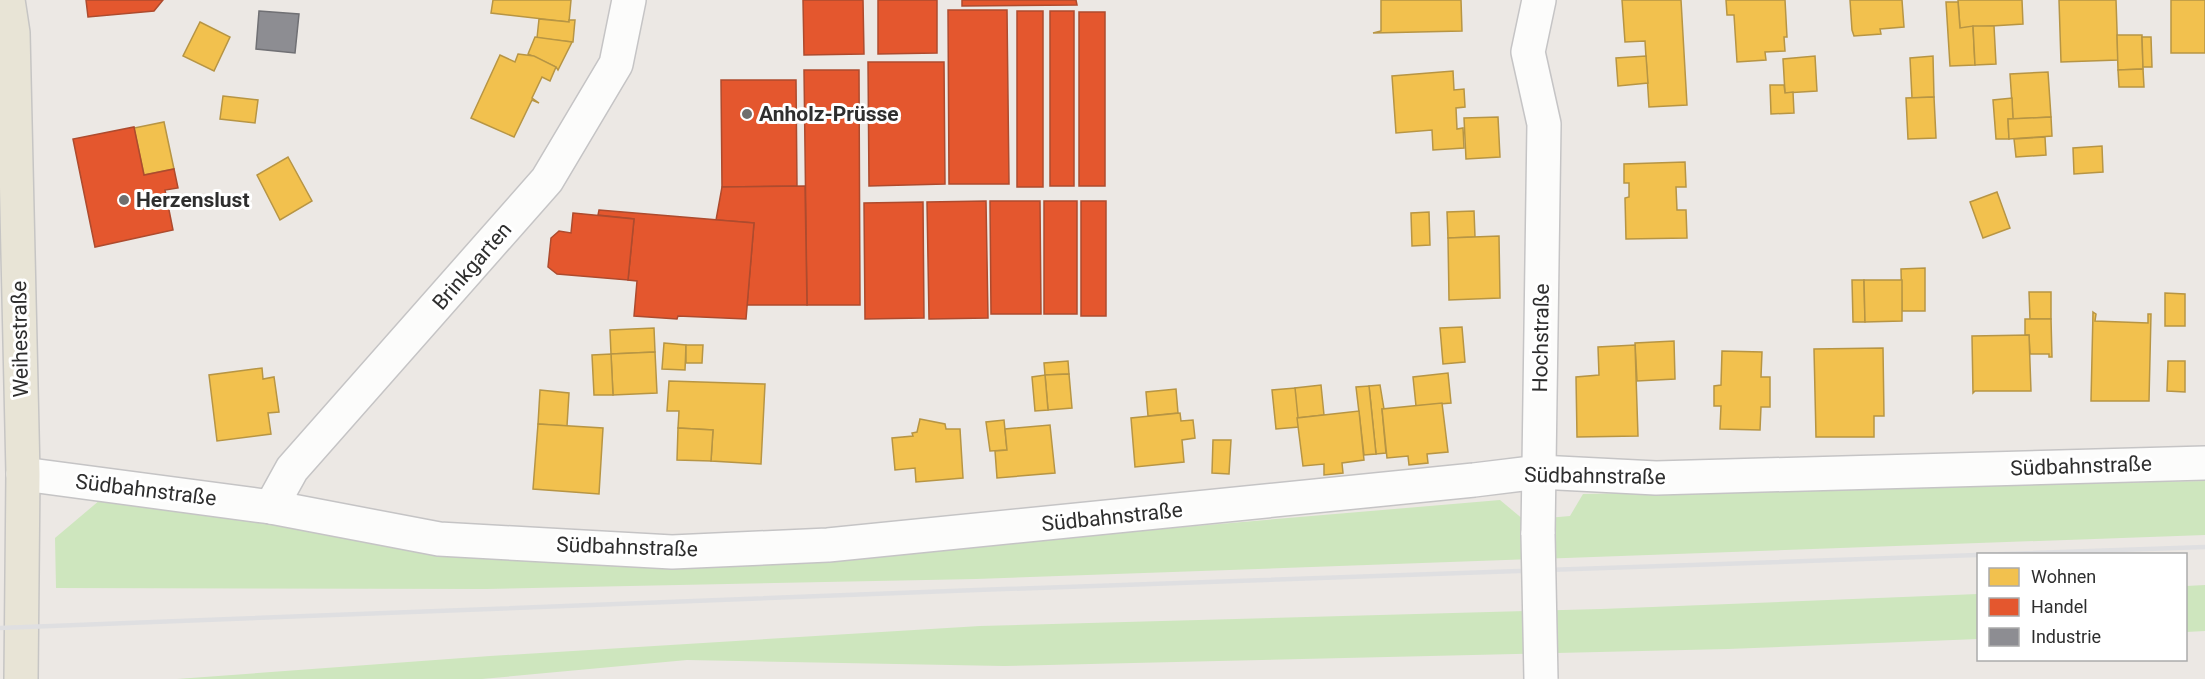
<svg xmlns="http://www.w3.org/2000/svg" width="2205" height="679" viewBox="0 0 2205 679" font-family="Roboto,sans-serif">
  <style>
    .green { fill: #cee6be }
    .homes { fill: #f2c14e; stroke: #b79544; stroke-width: 1.5 }
    .shops { fill: #e4572e; stroke: #ad4b2e; stroke-width: 1.5 }
    .industry { fill: #8d8d92; stroke: #707074; stroke-width: 1.5 }
    .lines { fill: none; stroke-linecap: round; stroke-linejoin: round }
    .minor-casing { stroke: #c5c4c5; stroke-width: 36 }
    .major-casing { stroke: #c6c5c4; stroke-width: 36 }
    .minor { stroke: #fcfcfb; stroke-width: 33 }
    .major { stroke: #e8e4d6; stroke-width: 33 }
    .rail { stroke: #dfdfe1; stroke-width: 4.5 }
    .minor-bridge-casing { stroke: #c5c4c5; stroke-width: 36; stroke-linecap: butt }
    .minor-bridge { stroke: #fcfcfb; stroke-width: 33 }
    .poi-dot { fill: #706f6e; stroke: #fff; stroke-width: 2 }
    .labels { text-anchor: middle; stroke-width: 6; stroke-linejoin: round; paint-order: stroke }
    .poi-label { font-size: 21px; font-weight: bold; fill: #2e2e2e; stroke: #fff; text-anchor: start }
    .street-label { font-size: 21px; fill: #2e2e2e; stroke: #fff }
  </style>
  <rect width="100%" height="100%" fill="#ece8e4"/>
  <g class="green">
    <polygon points="2205,481 2205,535 976,579 486,589 56,588 55,538 100,500 830,557 1500,500 1524,520 1570,516 1583,494"/>
    <polygon points="2205,585 2205,631 2186,632 2186,586"/>
    <polygon points="1978,594 1978,639 1728,649 1004,666 687,660 482,679 177,679 490,656 980,626 1601,609"/>
  </g>
  <g class="homes">
    <polygon points="493,0 571,0 569,22 491,13"/>
    <polygon points="1381,0 1461,0 1462,31 1373,33 1381,31"/>
    <polygon points="1622,0 1681,0 1687,105 1649,107 1645,41 1625,42"/>
    <polygon points="1726,0 1785,0 1787,37 1784,37 1785,51 1765,52 1766,60 1737,62 1734,15 1727,15"/>
    <polygon points="1850,0 1902,0 1904,27 1880,29 1881,34 1854,36 1852,30"/>
    <polygon points="1958,0 2022,0 2023,24 1960,28"/>
    <polygon points="2059,0 2116,0 2118,60 2061,62"/>
    <rect x="2171" y="0" width="34" height="53"/>
    <polygon points="1946,2 1958,2 1960,28 1973,26 1975,65 1950,66"/>
    <polygon points="539,19 569,22 569,20 575,20 573,42 537,38"/>
    <polygon points="200,22 230,37 214,71 183,56"/>
    <polygon points="1973,26 1994,26 1996,64 1975,65"/>
    <polygon points="2117,35 2142,35 2143,69 2118,70"/>
    <polygon points="535,37 572,42 558,70 556,67 528,54"/>
    <polygon points="2142,37 2151,37 2152,67 2143,67"/>
    <polygon points="518,54 534,56 556,67 550,81 542,77 532,98 539,103 532,100 514,137 471,118 500,55 515,62"/>
    <polygon points="1646,56 1648,83 1618,86 1616,58"/>
    <polygon points="1815,56 1817,91 1785,93 1783,59"/>
    <polygon points="1933,56 1934,97 1912,98 1910,58"/>
    <polygon points="2143,69 2144,87 2119,87 2118,70"/>
    <polygon points="1453,71 1454,90 1464,89 1465,107 1456,108 1457,129 1463,128 1464,148 1433,150 1432,130 1396,133 1392,76"/>
    <polygon points="2048,72 2051,117 2013,119 2010,74"/>
    <polygon points="1770,85 1784,85 1785,93 1793,92 1794,113 1771,114"/>
    <polygon points="223,96 258,100 255,123 220,119"/>
    <polygon points="1934,97 1936,138 1908,139 1906,98"/>
    <polygon points="2012,98 2013,119 2008,119 2009,139 1996,139 1993,100"/>
    <polygon points="1498,117 1500,157 1466,159 1464,118"/>
    <polygon points="2051,117 2052,136 2009,139 2008,119"/>
    <polygon points="164,122 174,169 144,175 134,128"/>
    <polygon points="2045,137 2046,155 2016,157 2014,139"/>
    <polygon points="2102,146 2103,172 2074,174 2073,148"/>
    <polygon points="288,157 312,201 280,220 257,175"/>
    <polygon points="1685,162 1686,187 1676,187 1677,210 1686,210 1687,238 1626,239 1625,198 1629,197 1629,183 1624,183 1624,164"/>
    <polygon points="1997,192 2010,228 1983,238 1970,202"/>
    <polygon points="1474,211 1475,237 1448,238 1447,212"/>
    <polygon points="1429,212 1430,245 1412,246 1411,213"/>
    <polygon points="1499,236 1500,298 1449,300 1448,238"/>
    <polygon points="1925,268 1925,311 1902,311 1901,269"/>
    <polygon points="1852,280 1864,280 1865,322 1853,322"/>
    <polygon points="1864,280 1902,280 1902,321 1865,322"/>
    <polygon points="2029,292 2051,292 2051,319 2030,319"/>
    <polygon points="2165,293 2185,294 2185,326 2165,326"/>
    <polygon points="2093,312 2096,314 2095,321 2148,323 2148,314 2151,314 2149,401 2091,401"/>
    <polygon points="2025,319 2051,319 2052,357 2049,357 2049,354 2030,354 2029,335 2025,335"/>
    <polygon points="1462,327 1465,362 1443,364 1440,328"/>
    <polygon points="654,328 655,352 611,354 610,330"/>
    <polygon points="2029,335 2031,391 1975,391 1973,393 1972,336"/>
    <polygon points="1674,341 1675,379 1637,381 1635,343"/>
    <polygon points="664,343 686,345 685,370 662,369"/>
    <polygon points="686,345 703,345 702,363 686,363"/>
    <polygon points="1635,345 1638,436 1577,437 1576,377 1599,375 1598,347"/>
    <polygon points="1883,348 1884,416 1874,416 1874,437 1816,437 1814,349"/>
    <polygon points="1722,351 1762,352 1761,377 1770,377 1770,407 1761,407 1760,430 1720,429 1721,406 1714,406 1714,386 1721,385"/>
    <polygon points="655,352 657,393 613,395 611,354"/>
    <polygon points="611,354 613,395 594,395 592,355"/>
    <polygon points="1068,361 1069,374 1045,375 1044,363"/>
    <polygon points="2168,361 2185,361 2185,392 2167,391"/>
    <polygon points="262,368 263,379 274,377 279,412 268,413 271,434 217,441 209,375"/>
    <polygon points="1448,373 1451,403 1416,406 1413,377"/>
    <polygon points="1069,374 1072,408 1048,410 1045,375"/>
    <polygon points="1045,375 1048,410 1035,411 1032,377"/>
    <polygon points="669,381 765,384 761,464 711,461 713,430 678,428 679,411 667,411"/>
    <polygon points="1321,385 1324,415 1297,418 1295,388"/>
    <polygon points="1380,385 1384,409 1382,409 1386,453 1376,454 1369,386"/>
    <polygon points="1369,386 1376,454 1364,455 1356,387"/>
    <polygon points="1295,388 1299,427 1276,429 1272,390"/>
    <polygon points="1176,389 1178,413 1148,416 1146,392"/>
    <polygon points="540,390 569,393 567,426 538,424"/>
    <polygon points="1442,403 1448,452 1427,454 1428,463 1409,465 1408,456 1387,458 1382,409"/>
    <polygon points="1359,411 1364,460 1342,463 1343,473 1324,475 1324,464 1303,466 1297,418"/>
    <polygon points="1180,413 1181,421 1193,420 1195,438 1182,440 1184,462 1135,467 1131,418"/>
    <polygon points="920,419 945,424 946,429 960,429 963,478 916,482 915,468 895,470 892,438 913,436 912,433 917,432"/>
    <polygon points="1004,420 1007,450 990,451 986,422"/>
    <polygon points="538,424 603,428 599,494 533,489"/>
    <polygon points="1050,425 1055,473 997,478 995,451 1007,450 1005,429"/>
    <polygon points="678,428 713,430 711,461 677,460"/>
    <polygon points="1213,440 1231,440 1229,474 1212,473"/>
  </g>
  <g class="shops">
    <polygon points="86,0 163,0 154,11 88,17"/>
    <polygon points="803,0 863,0 864,54 804,55"/>
    <polygon points="878,0 937,0 937,53 878,54"/>
    <polygon points="962,0 1076,0 1077,5 962,6"/>
    <polygon points="948,10 1007,10 1009,184 949,184"/>
    <rect x="1017" y="11" width="26" height="176"/>
    <rect x="1050" y="11" width="24" height="175"/>
    <rect x="1079" y="12" width="26" height="174"/>
    <polygon points="868,62 944,62 945,184 869,186"/>
    <polygon points="804,70 859,70 860,305 807,305"/>
    <polygon points="721,80 796,80 797,186 722,187"/>
    <polygon points="134,127 144,175 174,169 178,188 165,190 173,230 95,247 73,139"/>
    <polygon points="805,186 807,305 747,305 754,223 716,220 722,187"/>
    <polygon points="986,201 988,318 929,319 927,202"/>
    <polygon points="990,201 1040,201 1041,314 991,314"/>
    <rect x="1044" y="201" width="33" height="113"/>
    <rect x="1081" y="201" width="25" height="115"/>
    <polygon points="923,202 924,318 865,319 864,203"/>
    <polygon points="599,210 754,223 746,319 678,316 677,319 634,316 637,281 628,280 634,219 598,215"/>
    <polygon points="573,213 634,219 628,280 557,274 548,267 551,238 559,231 571,233"/>
  </g>
  <polygon class="industry" points="259,11 299,14 295,53 256,49"/>
  <g class="lines">
    <g class="minor-casing">
      <g id="minor">
        <polyline points="23,474 271,507 439,539 672,552 828,545 1474,480 1539,472 1656,478 2205,463"/>
        <polyline points="271,507 292,469 547,180 616,64 629,0"/>
        <polyline points="1538,534 1544,124 1528,52 1539,0"/>
      </g>
    </g>
    <g class="major-casing">
      <polyline id="major" points="8,0 13,33 23,474 21,679"/>
    </g>
    <use href="#minor" class="minor"/>
    <use href="#major" class="major"/>
    <polyline class="rail" points="0,628 977,590 2205,547"/>
    <g class="minor-bridge-casing">
      <polyline id="minor-bridge" points="1538,534 1541,679"/>
    </g>
    <use href="#minor-bridge" class="minor-bridge"/>
  </g>
  <g class="poi-dot">
    <circle cx="747" cy="114" r="6"/>
    <circle cx="124" cy="200" r="6"/>
  </g>
  <g class="labels">
    <g class="poi-label">
      <text x="759" y="121">Anholz-Prüsse</text>
      <text x="136" y="207">Herzenslust</text>
    </g>
    <g class="street-label">
      <text transform="translate(472 266) rotate(-49)" y="7">Brinkgarten</text>
      <text transform="translate(1541 338) rotate(-89)" y="7">Hochstraße</text>
      <text transform="translate(20 339) rotate(-91)" y="7">Weihestraße</text>
      <text transform="translate(2081 466) rotate(-2)" y="7">Südbahnstraße</text>
      <text transform="translate(1595 476) rotate(1)" y="7">Südbahnstraße</text>
      <text transform="translate(146 490) rotate(7)" y="7">Südbahnstraße</text>
      <text transform="translate(1112 517) rotate(-6)" y="7">Südbahnstraße</text>
      <text transform="translate(627 547) rotate(2)" y="7">Südbahnstraße</text>
    </g>
  </g>
  <rect x="1977" y="553" width="210" height="108" fill="#ffffff" stroke="#ababab" stroke-width="1.5"/>
  <rect x="1989" y="568" width="30" height="18" fill="#f2c14e" stroke="#ababab" stroke-width="1.5"/>
  <text x="2031" y="583" font-size="18" fill="#2e2e2e">Wohnen</text>
  <rect x="1989" y="598" width="30" height="18" fill="#e4572e" stroke="#ababab" stroke-width="1.5"/>
  <text x="2031" y="613" font-size="18" fill="#2e2e2e">Handel</text>
  <rect x="1989" y="628" width="30" height="18" fill="#8d8d92" stroke="#ababab" stroke-width="1.5"/>
  <text x="2031" y="643" font-size="18" fill="#2e2e2e">Industrie</text>
</svg>
